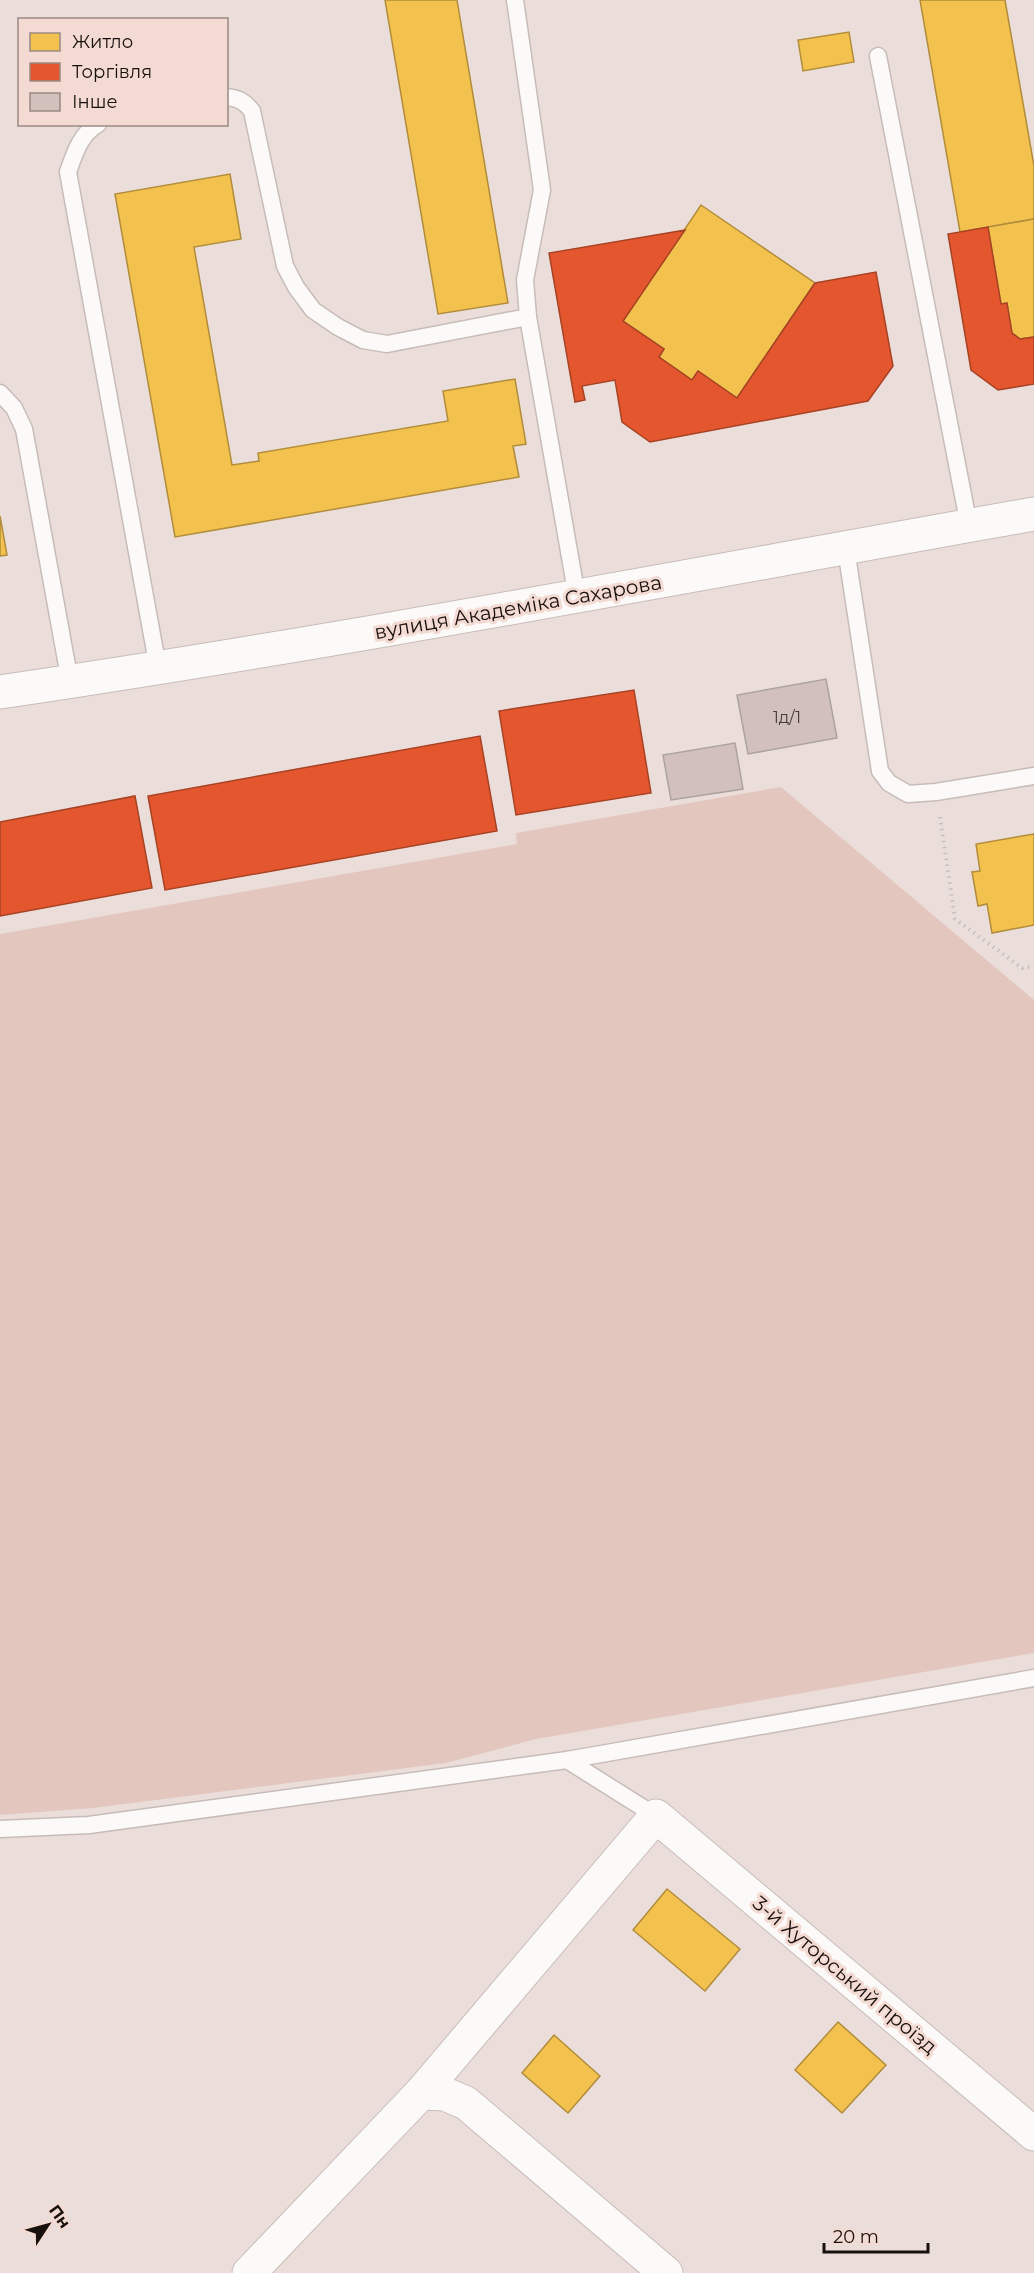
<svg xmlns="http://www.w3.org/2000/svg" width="1034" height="2273" viewBox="0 0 1034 2273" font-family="Montserrat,sans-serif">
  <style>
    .green { fill: #e3c7be }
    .homes { fill: #f2c14e; stroke: #b18c3a; stroke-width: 1.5 }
    .shops { fill: #e4572e; stroke: #a74224; stroke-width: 1.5 }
    .building { fill: #d1c0bb; stroke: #aca29e; stroke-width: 1.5 }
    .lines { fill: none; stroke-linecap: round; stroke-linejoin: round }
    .service-casing { stroke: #c7bcb8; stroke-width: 19 }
    .minor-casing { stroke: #c7bcb8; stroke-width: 35 }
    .tertiary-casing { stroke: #c7bcb8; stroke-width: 35 }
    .path { stroke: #c4c0bf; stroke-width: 4; stroke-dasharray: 1.5 4.5; stroke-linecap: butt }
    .service { stroke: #fcfaf9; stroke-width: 16 }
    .minor { stroke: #fcfaf9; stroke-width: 33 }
    .tertiary { stroke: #fcfaf9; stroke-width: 33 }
    .labels { text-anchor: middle; stroke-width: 6; stroke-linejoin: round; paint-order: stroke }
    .number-label { font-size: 16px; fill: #463c38 }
    .street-label { font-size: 20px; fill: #18100d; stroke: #f3dad2 }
  </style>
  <rect width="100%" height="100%" fill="#ebdeda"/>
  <polygon class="green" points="781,787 1034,1000 1034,1653 536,1739 446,1763 93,1808 0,1815 0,934 517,844 516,833"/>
  <g class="homes">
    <polygon points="385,0 457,0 508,303 438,314"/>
    <polygon points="920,0 1005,0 1034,166 1034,219 960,232"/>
    <polygon points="849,32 854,62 803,71 798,40"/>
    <polygon points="230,174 241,239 194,247 232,465 259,461 258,453 448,421 443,391 515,379 526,444 513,446 519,477 175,537 115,194"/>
    <polygon points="701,205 815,283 737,398 698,371 692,380 659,357 664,349 623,321"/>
    <polygon points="1034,219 1034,337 1020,339 1012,333 1007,303 1001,304 988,227"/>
    <polygon points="0,516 7,555 0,556"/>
    <polygon points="1034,834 1034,925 992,933 987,904 978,906 972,872 980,871 976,844"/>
    <polygon points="667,1889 740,1949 705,1991 633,1930"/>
    <polygon points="838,2022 886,2065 842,2113 795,2070"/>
    <polygon points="554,2035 600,2076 568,2113 522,2073"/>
  </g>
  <g class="shops">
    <polygon points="988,227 1001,304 1007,303 1012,333 1020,339 1034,337 1034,384 998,390 971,370 948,234"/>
    <polygon points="685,230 623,321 664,349 659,357 692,380 698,371 737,398 815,283 876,272 893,366 868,401 650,442 622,422 615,380 582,386 585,400 575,402 549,253"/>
    <polygon points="634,690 651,793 516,815 499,711"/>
    <polygon points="480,736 497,831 165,890 148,796"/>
    <polygon points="135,796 152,888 0,916 0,822"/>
  </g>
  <g class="building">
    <polygon points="826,679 837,738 748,754 737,695"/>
    <polygon points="735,743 743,789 671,800 663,755"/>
  </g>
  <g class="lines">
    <g class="service-casing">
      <g id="service">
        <polyline points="515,0 542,190 525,280 528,317 577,597"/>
        <polyline points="878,56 969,526"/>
        <path d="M 226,97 C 239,98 245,102 252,111 L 285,266 L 296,287 L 313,310 L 338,327 L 363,340 L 387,344 L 528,317"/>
        <path d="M 98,124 C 80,134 74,155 68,172 L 158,668"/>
        <polyline points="0,393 14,408 24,429 70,682"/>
        <polyline points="846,549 880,771 889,783 908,794 936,792 1034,776"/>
        <polyline points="567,1760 656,1816"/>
        <polyline points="0,1829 89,1825 567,1760 1034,1678"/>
      </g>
    </g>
    <g class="minor-casing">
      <g id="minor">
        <polyline points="421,2093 445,2094 466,2103 666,2273"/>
        <polyline points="249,2273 421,2093 656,1816 1034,2134"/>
      </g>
    </g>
    <g class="tertiary-casing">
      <path id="tertiary" d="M 0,692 C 346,641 690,575 1034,514"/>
    </g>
    <polyline class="path" points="940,817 955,919 1022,968 1034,966"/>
    <use href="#service" class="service"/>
    <use href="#minor" class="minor"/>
    <use href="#tertiary" class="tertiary"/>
  </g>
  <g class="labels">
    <g class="number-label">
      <text x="787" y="723">1д/1</text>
    </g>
    <g class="street-label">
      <text transform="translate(518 607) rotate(-10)" y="7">вулиця Академіка Сахарова</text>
      <text transform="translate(845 1975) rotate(40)" y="7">3-й Хуторський проїзд</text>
    </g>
  </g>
  <rect x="18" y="18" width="210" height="108" fill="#f3dad2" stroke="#9b8983" stroke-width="1.5"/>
  <rect x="30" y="33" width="30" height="18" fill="#f2c14e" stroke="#9b8983" stroke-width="1.5"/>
  <text x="72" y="48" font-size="18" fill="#18100d">Житло</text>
  <rect x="30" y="63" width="30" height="18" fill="#e4572e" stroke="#9b8983" stroke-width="1.5"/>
  <text x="72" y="78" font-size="18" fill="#18100d">Торгівля</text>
  <rect x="30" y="93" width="30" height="18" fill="#d1c0bb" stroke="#9b8983" stroke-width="1.5"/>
  <text x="72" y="108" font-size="18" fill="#18100d">Інше</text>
  <g transform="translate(48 2225) rotate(54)" stroke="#f3dad2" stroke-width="4.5" paint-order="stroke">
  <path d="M0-4.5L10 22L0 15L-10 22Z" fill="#18100d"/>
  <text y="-9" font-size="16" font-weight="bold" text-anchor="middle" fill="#18100d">Пн</text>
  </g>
  <path d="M824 2243v9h104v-9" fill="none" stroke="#18100d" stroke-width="3"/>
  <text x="833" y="2243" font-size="18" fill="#18100d" stroke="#f3dad2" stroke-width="4.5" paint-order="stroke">20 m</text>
</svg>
